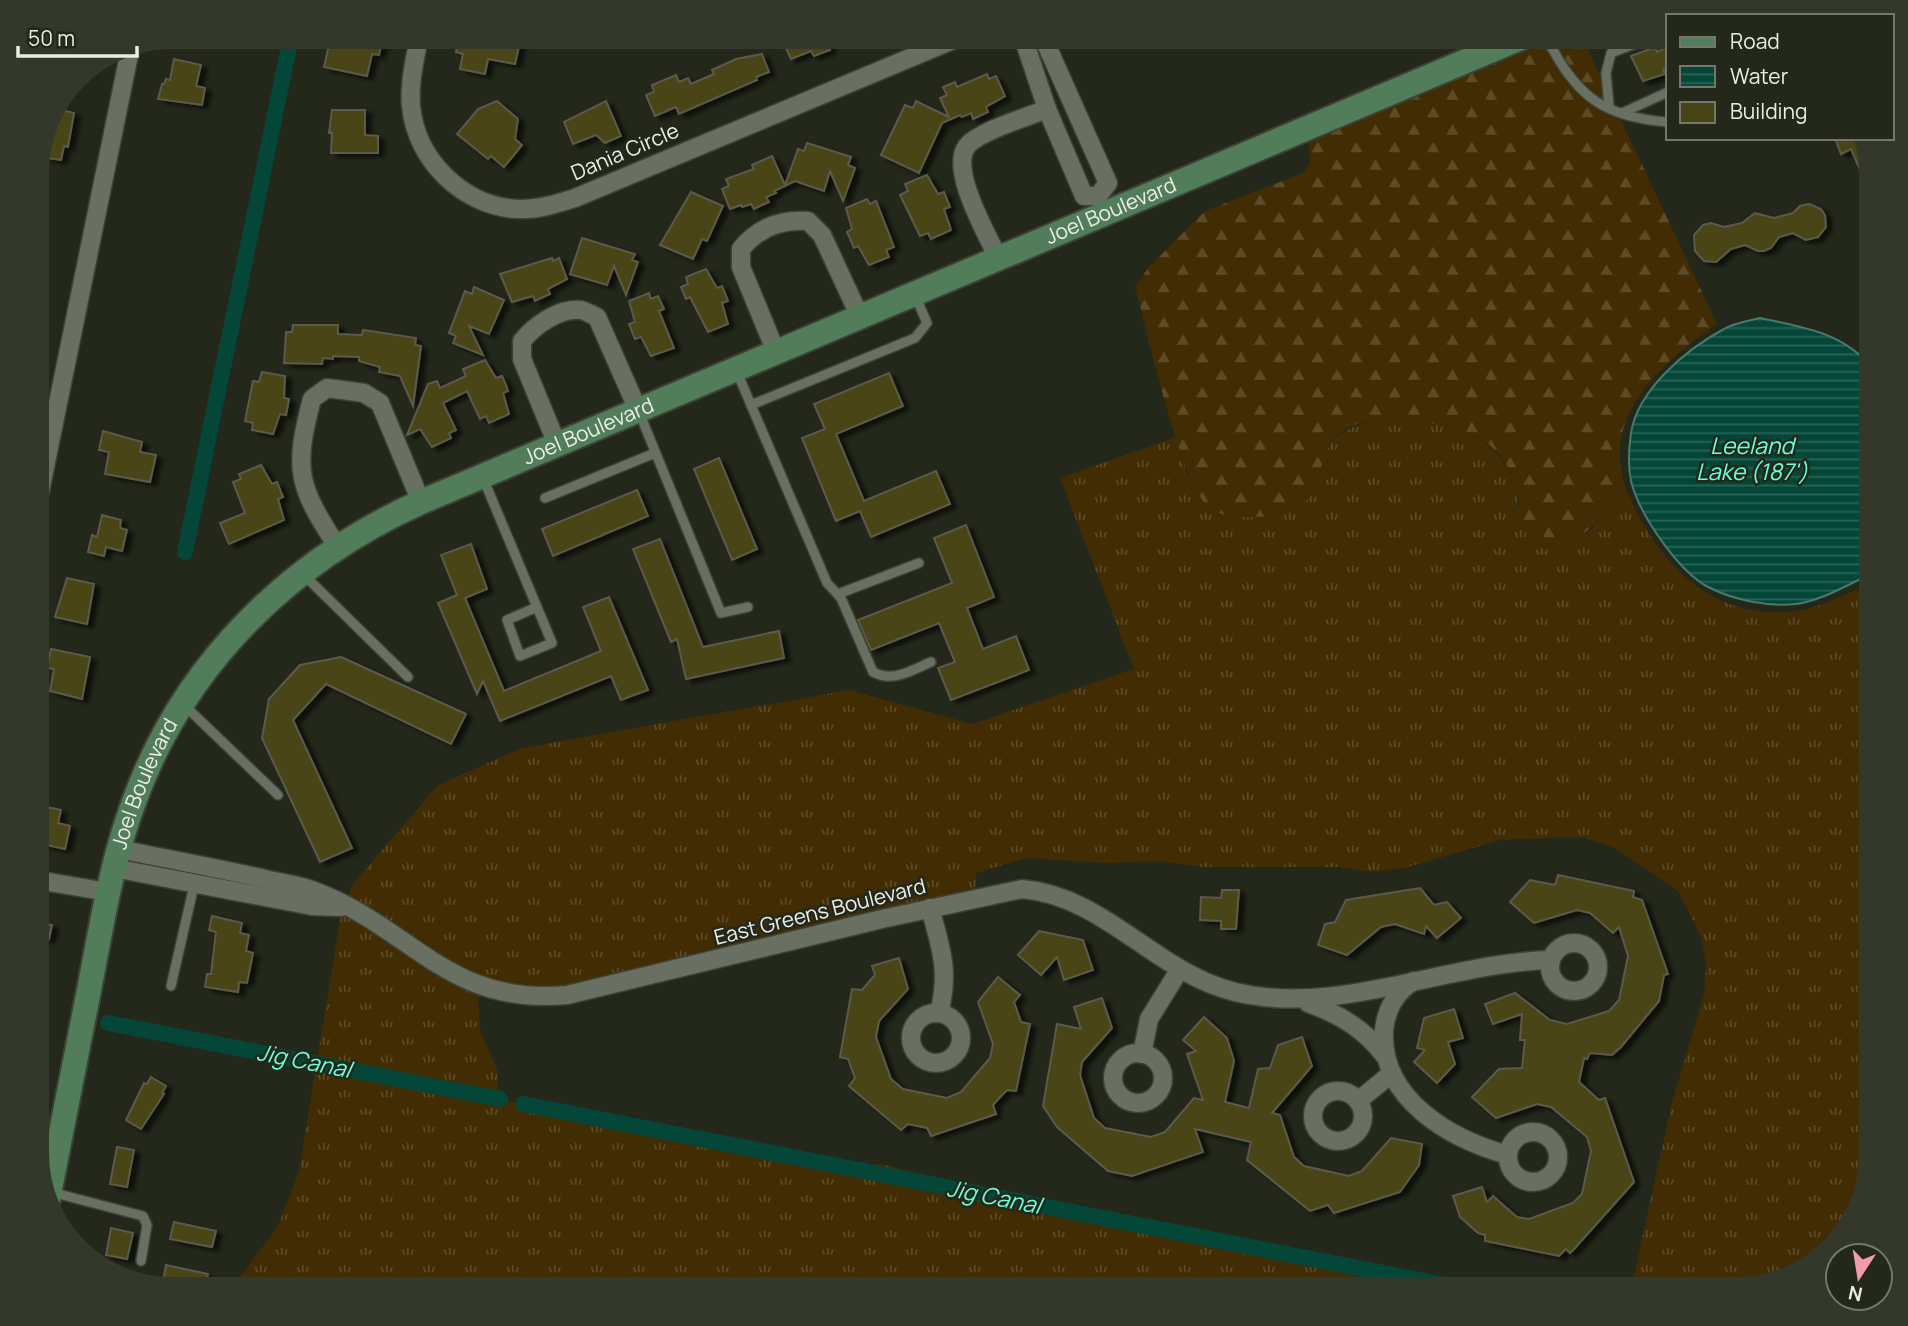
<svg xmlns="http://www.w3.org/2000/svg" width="1908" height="1326" viewBox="0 0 1908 1326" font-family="Manrope,sans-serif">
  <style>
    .grass { fill: url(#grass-tufts) }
    .forest { fill: url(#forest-firs) }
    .water { fill: url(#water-rules); stroke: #49796d; stroke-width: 2 }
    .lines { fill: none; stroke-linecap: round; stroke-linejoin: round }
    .canal { stroke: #044739; stroke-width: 16 }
    .building { fill: #494415; stroke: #5c5a4b; stroke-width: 2; filter: url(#shadow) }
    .lane-casing { stroke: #3d4237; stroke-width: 12 }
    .street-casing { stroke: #3d4237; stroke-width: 21 }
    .secondary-casing { stroke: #3d4237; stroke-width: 28 }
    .lane { stroke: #697061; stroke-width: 9 }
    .street { stroke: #697061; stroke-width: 18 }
    .secondary { stroke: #527d5a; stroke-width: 24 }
    .labels { text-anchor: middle; stroke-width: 5; stroke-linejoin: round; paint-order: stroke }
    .street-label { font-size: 21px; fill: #eaeee6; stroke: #23281b }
    .water-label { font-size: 23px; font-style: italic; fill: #69ffd9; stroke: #23281b }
  </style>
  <defs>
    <pattern id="grass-tufts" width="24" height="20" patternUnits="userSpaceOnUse" patternTransform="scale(1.75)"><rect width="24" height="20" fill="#412c03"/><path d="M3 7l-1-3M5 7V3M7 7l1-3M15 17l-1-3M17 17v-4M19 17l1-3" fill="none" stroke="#5d4b28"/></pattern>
    <pattern id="forest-firs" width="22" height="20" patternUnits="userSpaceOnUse" patternTransform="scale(1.75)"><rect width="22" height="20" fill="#412c03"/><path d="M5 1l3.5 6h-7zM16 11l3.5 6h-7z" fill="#5d4b28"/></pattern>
    <pattern id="water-rules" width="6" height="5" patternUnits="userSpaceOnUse" patternTransform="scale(1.75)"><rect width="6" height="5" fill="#044739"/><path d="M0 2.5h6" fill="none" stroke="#296256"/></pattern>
    <filter id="shadow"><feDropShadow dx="6" dy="3.5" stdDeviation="2" flood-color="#0009"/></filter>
  </defs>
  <rect width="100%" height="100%" fill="#23281b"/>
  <path class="grass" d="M 1379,419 C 1394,421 1407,421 1422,420 C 1460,418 1499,446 1514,479 C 1518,486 1517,497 1518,506 L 1587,534 L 1626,489 C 1656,562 1712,622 1797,611 C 1818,608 1838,598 1857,589 L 1871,628 L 1871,1155 L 1848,1230 L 1796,1275 L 1737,1289 L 1631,1289 L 1672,1103 L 1704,994 L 1706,967 L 1702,938 L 1678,891 L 1615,848 L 1582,837 L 1500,840 L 1408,867 L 1374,872 L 1338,867 L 1203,867 L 1161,861 L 1104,863 L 1026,858 L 976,873 L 975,894 L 548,1003 L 485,994 L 478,998 L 480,1030 L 497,1069 L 499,1099 L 831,1170 L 880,1164 L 1005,1195 L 1451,1289 L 231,1289 L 278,1226 L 299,1171 L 341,914 L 353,884 L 438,785 L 522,748 L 849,690 L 972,724 L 1134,669 L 1060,478 L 1176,437 L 1188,476 L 1316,486 C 1324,443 1335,429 1379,419 Z"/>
  <path class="forest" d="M 1546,37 L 1582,37 L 1717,324 C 1663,362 1600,414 1626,489 C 1587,528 1581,560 1522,526 C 1519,512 1520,492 1514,479 C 1494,433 1456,422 1410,423 C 1384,423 1362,415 1339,434 C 1316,453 1324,488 1304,503 C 1287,515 1275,516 1254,517 C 1238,517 1222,518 1209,507 C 1180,484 1147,329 1135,287 L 1149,267 L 1205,211 L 1303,173 L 1310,164 L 1308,137 Z"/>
  <path class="water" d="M 1760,318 C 1801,327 1843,332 1871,367 L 1871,569 L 1865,577 C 1843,587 1820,601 1796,604 C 1767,607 1734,600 1708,587 C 1678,571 1639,514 1631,481 C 1628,467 1629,447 1631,433 C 1638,389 1687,349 1724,329 C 1734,323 1748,321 1760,318 Z"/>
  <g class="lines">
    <g class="canal">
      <polyline points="185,552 291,37"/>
      <polyline points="108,1023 500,1099"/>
      <polyline points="523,1104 1465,1289"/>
    </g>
  </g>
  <g class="building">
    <polygon points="343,37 383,37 379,55 372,54 367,76 324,67 329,45 341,48"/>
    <polygon points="459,37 521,37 515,64 488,59 485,74 460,69 463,54 456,52"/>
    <polygon points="781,37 825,37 830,50 814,56 811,51 791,59"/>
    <polygon points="1655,47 1657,52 1668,47 1668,68 1663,70 1665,74 1643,81 1631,56"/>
    <polygon points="762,54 769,72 756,77 757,80 679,114 676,107 655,116 646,95 654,92 652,85 676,75 679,82 688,78 691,84 714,74 712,70 736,59"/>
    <polygon points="174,59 201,65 196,86 205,88 202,105 158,99 162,84 164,84 166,79 170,80"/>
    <polygon points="987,74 989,79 996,76 1005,96 986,107 988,112 973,119 971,113 962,117 960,115 942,123 919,173 881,155 905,105 913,108 916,101 949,117 940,98 947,95 943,87 955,82 957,87"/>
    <polygon points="497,101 518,119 515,139 522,145 504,167 491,156 488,159 457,134 478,109"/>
    <polygon points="606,101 621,136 605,143 596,135 573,144 564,122"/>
    <polygon points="61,110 74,113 68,147 64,146 61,160 46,158 48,151 43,150"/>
    <polygon points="332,110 365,110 365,135 378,136 378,153 331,153 332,133 329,133"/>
    <polygon points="1835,138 1862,138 1871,171 1871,195 1851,149 1841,154"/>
    <polygon points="807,143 851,157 848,165 855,168 843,201 830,171 824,191 795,181 774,191 776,193 766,197 769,202 762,205 754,209 751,204 742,207 741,205 730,209 722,189 729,186 726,179 754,169 752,165 772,156 785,185 798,149 804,151"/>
    <polygon points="927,175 938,194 944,192 950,207 944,209 951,230 931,239 928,233 920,236 900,195 908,191 905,184"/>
    <polygon points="691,192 723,206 707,241 702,239 693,259 660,245"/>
    <polygon points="867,199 870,204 876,201 894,247 886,250 889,257 869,265 858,246 854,248 847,232 852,229 846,208"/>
    <polygon points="1809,204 1821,209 1825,215 1826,227 1818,237 1806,240 1793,233 1779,237 1771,248 1764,251 1758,251 1745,245 1731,249 1716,262 1704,261 1695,251 1694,235 1703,225 1711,223 1724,227 1742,223 1755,213 1774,218 1793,213 1800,206"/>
    <polygon points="582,238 635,254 632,260 638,262 626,295 614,266 607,285 570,274"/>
    <polygon points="552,258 553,261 559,258 567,279 548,289 550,294 535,301 533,296 512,302 500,274"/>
    <polygon points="706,269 717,288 722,286 728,301 722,303 728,324 708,332 690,297 686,299 681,287 688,284 686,277"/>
    <polygon points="474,287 504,300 489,334 469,326 483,355 453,343 456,336 449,333 465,291 472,294"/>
    <polygon points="649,293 651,299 658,296 664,309 659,311 674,348 651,356 641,337 635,339 629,324 635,322 629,301"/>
    <polygon points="293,325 338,325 338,334 362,335 363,330 416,338 415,345 421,346 413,406 400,376 379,372 380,367 359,361 359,357 333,356 333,359 323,358 322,364 284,363 286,332 292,332"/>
    <polygon points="485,360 496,378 502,376 506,385 508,391 503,393 509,414 489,423 486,416 480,419 467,391 443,403 456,430 449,433 451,438 432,447 420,429 407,435 428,384 437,381 440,388 466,376 463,369"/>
    <polygon points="262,372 285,376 284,398 289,399 286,415 280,414 273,434 252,430 253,423 245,421 253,381 259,382"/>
    <polygon points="889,373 903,406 836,434 864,501 936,471 950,504 871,537 860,511 836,521 802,438 825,429 814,404"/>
    <polygon points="103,431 142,442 140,452 156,455 150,482 105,474 109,452 99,450"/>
    <polygon points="719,458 757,549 732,560 694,469"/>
    <polygon points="261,465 272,484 277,482 283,497 278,499 284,520 229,544 220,523 245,513 233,482 241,479 239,474"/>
    <polygon points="637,490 648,516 553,556 542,529"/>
    <polygon points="102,515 121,520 120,528 127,530 122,551 106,547 104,556 88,552 92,535 97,537"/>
    <polygon points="966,525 994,597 967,608 983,649 1016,636 1029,670 951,700 938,668 955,662 939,623 871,650 858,620 952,583 934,538"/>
    <polygon points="660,539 703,647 779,631 784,658 686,679 677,639 671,642 633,549"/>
    <polygon points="471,544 487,589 465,598 504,691 601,651 583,607 609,597 648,690 621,700 611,676 500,721 483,681 477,694 438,603 457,595 441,555"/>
    <polygon points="67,578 94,584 87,624 55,617"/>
    <polygon points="51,649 90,657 82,699 50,691 54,669 47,668"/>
    <polygon points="341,657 466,714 451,744 326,684 293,720 352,848 320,862 262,738 269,699 300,665"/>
    <polygon points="37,805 61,810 58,823 70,826 65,849 37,843"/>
    <polygon points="1558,875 1634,891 1633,897 1642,900 1668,974 1664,975 1659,1001 1621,1047 1612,1055 1590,1053 1587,1059 1584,1058 1579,1082 1599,1100 1605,1098 1634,1182 1575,1248 1570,1253 1566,1249 1559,1256 1485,1241 1485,1235 1478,1233 1460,1217 1453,1196 1482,1187 1487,1202 1493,1196 1517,1217 1529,1219 1573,1203 1582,1194 1591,1151 1587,1137 1551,1107 1537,1104 1496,1118 1472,1097 1499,1069 1522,1068 1525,1040 1520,1040 1522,1014 1493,1024 1485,1004 1515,993 1550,1020 1567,1024 1609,1011 1619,1000 1628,956 1619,927 1613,933 1590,913 1577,910 1534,923 1510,902 1530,880 1555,885"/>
    <polygon points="1420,888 1434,905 1447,902 1461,918 1437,938 1426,926 1424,934 1395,924 1381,927 1347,955 1318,945 1325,924 1335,922 1346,900"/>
    <polygon points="1222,890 1239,890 1236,929 1221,929 1221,921 1200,920 1201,897 1221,898"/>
    <polygon points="212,916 242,923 240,933 249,935 246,951 253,953 247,983 239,982 238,992 205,987 207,974 211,974 216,932 209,930"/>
    <polygon points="37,922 52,925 49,939 37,937"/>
    <polygon points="1039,931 1083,940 1093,970 1064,980 1057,957 1041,975 1018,955"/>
    <polygon points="899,958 908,989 879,1021 876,1037 891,1079 903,1089 947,1098 961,1092 990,1058 993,1044 978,1002 998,977 1020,995 1014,1002 1021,1022 1030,1024 1016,1091 1007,1090 1000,1097 993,1105 996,1114 931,1136 927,1128 908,1124 901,1130 849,1086 855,1078 848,1059 840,1057 852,989 862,990 868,983 875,975 872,966"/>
    <polygon points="1102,998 1112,1028 1082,1062 1080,1075 1094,1118 1105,1128 1151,1137 1165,1132 1194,1098 1203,1100 1187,1054 1196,1051 1183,1040 1204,1017 1227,1038 1234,1061 1225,1102 1249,1108 1258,1069 1270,1068 1278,1045 1302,1037 1312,1066 1272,1113 1280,1115 1294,1157 1304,1166 1349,1176 1362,1171 1391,1138 1422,1144 1419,1165 1400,1192 1334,1213 1328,1205 1310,1211 1247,1160 1251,1142 1195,1129 1203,1152 1132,1176 1108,1171 1057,1127 1043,1106 1057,1024 1081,1029 1074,1007"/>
    <polygon points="1454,1009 1463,1038 1448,1042 1455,1064 1437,1083 1414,1062 1425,1050 1417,1048 1424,1018"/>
    <polygon points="151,1077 166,1086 162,1093 164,1094 141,1129 126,1120 144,1083 147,1084"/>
    <polygon points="117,1147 134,1150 127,1187 110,1184"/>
    <polygon points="174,1222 216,1231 212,1247 170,1239"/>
    <polygon points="111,1228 133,1233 127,1259 106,1255"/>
    <polygon points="166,1265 208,1274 205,1289 163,1282"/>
  </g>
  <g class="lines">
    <g class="lane-casing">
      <g id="lane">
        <path d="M 1546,37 C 1576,95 1601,117 1668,122"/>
        <polyline points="1609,106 1606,73 1611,53 1652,37"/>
        <polyline points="1622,113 1668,92"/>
        <polyline points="737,372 751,405 915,338 927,323 915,295"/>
        <path d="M 751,405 L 827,583 L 841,598 L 873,672 C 893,683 912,670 931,662"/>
        <polyline points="639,412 721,613 748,607"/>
        <polyline points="483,478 552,643 520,656 507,620 537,607"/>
        <polyline points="545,498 655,453"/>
        <polyline points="305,576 408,677"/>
        <polyline points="838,594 919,563"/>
        <polyline points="184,705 278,795"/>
        <polyline points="171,986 195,881"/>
        <polyline points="51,1192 143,1216 147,1225 141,1261"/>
      </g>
    </g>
    <g class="street-casing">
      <g id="street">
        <path d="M 419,37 C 415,60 409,82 411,106 C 416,160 463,206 517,209 C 537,210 556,204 575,198 L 960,37"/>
        <polyline points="1023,37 1047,109 1084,196 1098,196"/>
        <polyline points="1043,37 1108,183 1098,196"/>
        <path d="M 998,258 C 987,234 949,169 967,146 C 979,131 1028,117 1047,109"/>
        <path d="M 776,352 L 741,267 L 741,249 C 758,228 781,219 808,221 L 822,235 L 860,317"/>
        <path d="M 557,444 L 522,359 L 522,341 C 534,326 560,307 581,310 C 586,311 592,315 597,317 L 638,410"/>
        <polyline points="37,506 131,45"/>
        <path d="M 337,546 C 298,486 293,470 312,399 L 327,388 L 364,393 L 380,403 L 421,502"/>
        <path d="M 119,849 C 167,859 217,868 265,879 C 282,883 301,885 317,892 C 414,930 449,1006 567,995 L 882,919 L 1022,889 C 1105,896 1156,973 1235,992 C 1337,1017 1445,963 1550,960"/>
        <polyline points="114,868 312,906 341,907"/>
        <polyline points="37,880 108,892"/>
        <path d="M 930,908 C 941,948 950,972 939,1013"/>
        <circle cx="1574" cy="967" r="24"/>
        <path d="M 1414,981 C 1396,991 1386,1010 1384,1030 C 1380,1099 1450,1139 1508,1155"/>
        <path d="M 1308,1003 C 1339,1014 1364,1029 1384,1055"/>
        <circle cx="936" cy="1038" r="25"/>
        <circle cx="1138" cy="1078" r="25"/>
        <polyline points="1142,1054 1149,1019 1180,969"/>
        <circle cx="1338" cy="1116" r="25"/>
        <polyline points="1358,1101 1392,1073"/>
        <circle cx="1533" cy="1157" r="25"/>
        <polyline points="37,1159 55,1162"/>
      </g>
    </g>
    <g class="secondary-casing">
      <g id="secondary">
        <path id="s1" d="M 48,1199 C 62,1127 76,1056 90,985 C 102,923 112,859 135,799 C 185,663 290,561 421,502 L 1523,37"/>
      </g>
    </g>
    <use href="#lane" class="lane"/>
    <use href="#street" class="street"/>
    <use href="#secondary" class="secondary"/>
  </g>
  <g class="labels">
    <g class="street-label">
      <text transform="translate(625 152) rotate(-23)" y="7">Dania Circle</text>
      <text dy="7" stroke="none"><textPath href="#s1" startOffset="1582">Joel Boulevard</textPath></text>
      <text dy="7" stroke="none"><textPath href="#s1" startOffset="1015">Joel Boulevard</textPath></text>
      <text dy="7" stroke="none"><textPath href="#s1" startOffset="427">Joel Boulevard</textPath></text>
      <text transform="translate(820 912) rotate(-14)" y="7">East Greens Boulevard</text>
    </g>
    <g class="water-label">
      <text x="1752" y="454">Leeland<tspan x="1752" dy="26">Lake (187')</tspan></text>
      <text transform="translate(304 1061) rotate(11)" y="8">Jig Canal</text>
      <text transform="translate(994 1197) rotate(11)" y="8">Jig Canal</text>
    </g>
  </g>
  <path d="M0 0H1908V1326H0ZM172 49H1736A123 123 0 0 1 1859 172V1154A123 123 0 0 1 1736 1277H172A123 123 0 0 1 49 1154V172A123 123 0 0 1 172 49Z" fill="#33382b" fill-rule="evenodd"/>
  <rect x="1666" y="14" width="228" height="126" fill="#23281b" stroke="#73776c" stroke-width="2"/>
  <rect x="1680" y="37" width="35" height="10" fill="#527d5a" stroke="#73776c" stroke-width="2"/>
  <text x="1730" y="49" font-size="21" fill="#eaeee6">Road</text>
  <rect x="1680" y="66" width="35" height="21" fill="url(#water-rules)" stroke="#73776c" stroke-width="2"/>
  <text x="1730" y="84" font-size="21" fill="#eaeee6">Water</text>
  <rect x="1680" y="102" width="35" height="21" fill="#494415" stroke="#73776c" stroke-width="2"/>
  <text x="1730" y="119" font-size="21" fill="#eaeee6">Building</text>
  <g transform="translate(1859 1277) rotate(192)"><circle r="33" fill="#23281b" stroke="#73776c" stroke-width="2"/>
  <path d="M0-5L12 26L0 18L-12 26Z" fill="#f39aab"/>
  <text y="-10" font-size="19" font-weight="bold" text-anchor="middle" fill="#eaeee6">N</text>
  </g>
  <path d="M18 46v10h119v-10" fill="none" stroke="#eaeee6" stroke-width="3.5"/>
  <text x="28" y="46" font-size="21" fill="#eaeee6" stroke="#23281b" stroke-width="5" paint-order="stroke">50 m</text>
</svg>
